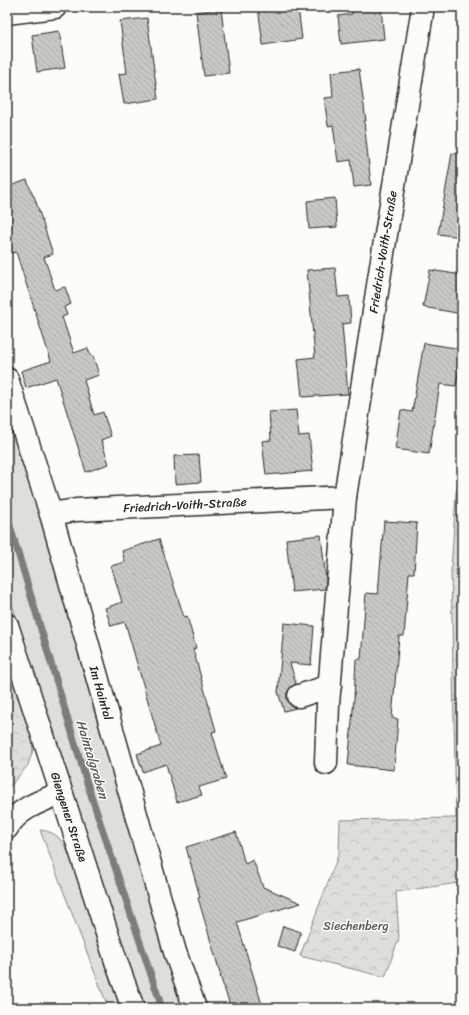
<svg xmlns="http://www.w3.org/2000/svg" width="469" height="1015" viewBox="0 0 469 1015" font-family="Sriracha,sans-serif">
  <style>
    .grass { fill: #dfdeda; stroke: #858482 }
    .forest { fill: url(#forest-crowns); stroke: #858482 }
    .lines { fill: none; stroke-linecap: round; stroke-linejoin: round }
    .stream { stroke: #7e7d7b; stroke-width: 7 }
    .building { fill: url(#building-back-hatch); stroke: #2b2b2b }
    .minor-casing { stroke: #2b2b2b; stroke-width: 25 }
    .major-casing { stroke: #2b2b2b; stroke-width: 25 }
    .minor { stroke: #fdfcf7; stroke-width: 22 }
    .major { stroke: #fdfcf7; stroke-width: 22 }
    .labels { text-anchor: middle; stroke-width: 3; stroke-linejoin: round; paint-order: stroke }
    .street-label { font-size: 12px; fill: #2b2b2b; stroke: #fdfcf7 }
    .park-label { font-size: 12px; fill: #585857; stroke: #fdfcf7 }
    .water-label { font-size: 13px; font-style: italic; fill: #5b5b5a; stroke: #fdfcf7 }
  </style>
  <defs>
    <pattern id="forest-crowns" width="20" height="18" patternUnits="userSpaceOnUse"><rect width="20" height="18" fill="#dfdeda"/><path d="M2 6a3 3 0 1 1 6 0M12 15a3 3 0 1 1 6 0" fill="none" stroke="#c0bfbb"/></pattern>
    <pattern id="building-back-hatch" width="6" height="6" patternUnits="userSpaceOnUse"><rect width="6" height="6" fill="#c9c8c4"/><path d="M-1 5l2 2M0 0l6 6M5-1l2 2" fill="none" stroke="#adaca9"/></pattern>
  </defs>
  <rect width="100%" height="100%" fill="#fdfcf7"/>
  <filter id="ink" filterUnits="userSpaceOnUse"><feTurbulence type="fractalNoise" baseFrequency=".025" numOctaves="2"/><feDisplacementMap in="SourceGraphic" scale="8" xChannelSelector="R" yChannelSelector="G"/><feConvolveMatrix kernelMatrix="1 2 1 2 8 2 1 2 1" color-interpolation-filters="sRGB"/></filter>
  <g filter="url(#ink)">
    <g class="grass">
      <polygon points="7,412 38,505 186,1008 144,1008 135,985 83,827 7,588"/>
      <polygon points="462,473 462,497 456,493"/>
      <path d="M 40,830 C 58,832 63,841 70,857 L 107,972 L 121,1008 L 109,1008 L 104,997 Z"/>
    </g>
    <g class="forest">
      <polygon points="456,493 462,497 462,944 458,883 396,892 399,938 385,977 300,956 339,853 340,820 456,818 451,571"/>
      <polygon points="7,656 32,736 33,750 28,765 7,790"/>
    </g>
    <g class="lines">
      <polyline class="stream" points="7,516 87,783 162,1008"/>
    </g>
    <g class="building">
      <polygon points="258,7 298,7 302,39 263,45"/>
      <polygon points="351,7 381,7 384,39 341,44 338,16 352,14"/>
      <polygon points="221,9 229,73 204,76 196,12"/>
      <polygon points="147,18 158,99 124,104 119,74 127,73 120,21"/>
      <polygon points="59,31 65,68 37,72 32,35"/>
      <polygon points="359,69 366,121 364,121 371,185 354,187 351,160 338,162 333,125 328,126 324,98 333,97 331,72"/>
      <polygon points="452,153 462,154 462,237 438,234"/>
      <polygon points="27,180 33,196 34,196 53,254 44,257 55,290 65,287 71,304 64,307 67,315 62,317 74,353 88,348 90,355 93,356 99,375 84,380 94,415 103,412 111,436 101,440 109,464 86,472 56,378 26,388 21,371 51,361 16,252 7,254 7,187"/>
      <polygon points="335,198 337,227 309,229 307,201"/>
      <polygon points="335,268 338,297 349,296 351,323 342,324 348,394 302,397 298,359 315,357 307,270"/>
      <polygon points="430,270 462,275 462,314 423,307"/>
      <polygon points="424,343 462,349 456,386 440,384 429,454 395,449 401,410 412,412"/>
      <polygon points="296,410 299,436 309,435 313,471 266,475 262,441 271,440 269,412"/>
      <polygon points="199,455 201,482 175,484 174,456"/>
      <polygon points="384,521 417,523 414,573 409,573 404,636 399,636 392,718 398,719 394,770 348,765 354,699 356,659 361,659 366,593 378,594"/>
      <polygon points="321,535 326,580 325,589 292,592 286,539"/>
      <polygon points="159,539 184,617 187,616 196,648 193,649 216,731 212,732 226,779 199,787 202,795 177,802 166,764 143,772 137,754 161,746 125,622 111,626 105,608 122,602 111,566 125,562 122,551"/>
      <polygon points="284,623 314,626 311,665 290,663 296,684 290,688 287,693 287,699 290,705 296,708 284,711 278,692"/>
      <polygon points="236,832 245,864 253,860 263,887 301,903 237,922 263,1008 231,1008 220,976 221,976 198,898 200,897 186,847"/>
      <polygon points="283,926 301,932 295,952 277,946"/>
    </g>
    <g class="lines">
      <g class="minor-casing">
        <g id="minor">
          <polyline points="7,13 55,7"/>
          <polyline points="7,379 51,514 175,952 195,1008"/>
          <polyline points="51,514 76,510 345,497"/>
          <polyline points="299,696 330,686"/>
          <polyline points="326,763 328,704 345,497 384,247 423,7"/>
          <path d="M 7,828 C 18,808 42,801 61,793"/>
        </g>
      </g>
      <g class="major-casing">
        <polyline id="major" points="7,625 117,964 133,1008"/>
      </g>
      <use href="#minor" class="minor"/>
      <use href="#major" class="major"/>
    </g>
  </g>
  <g class="labels">
    <g class="street-label">
      <text transform="translate(383 252) rotate(-81)" y="4">Friedrich-Voith-Straße</text>
      <text transform="translate(185 505) rotate(-3)" y="4">Friedrich-Voith-Straße</text>
      <text transform="translate(101 693) rotate(74)" y="4">Im Haintal</text>
      <text transform="translate(69 817) rotate(72)" y="4">Giengener Straße</text>
    </g>
    <g class="park-label">
      <text x="356" y="930">Siechenberg</text>
    </g>
    <g class="water-label">
      <text transform="translate(93 759) rotate(73)" y="5">Haintalgraben</text>
    </g>
  </g>
  <rect width="469" height="1015" fill="none" stroke="#fdfcf7" stroke-width="24"/>
  <rect x="12" y="12" width="445" height="991" fill="none" stroke="#2b2b2b" stroke-width="1.5" filter="url(#ink)"/>
</svg>
